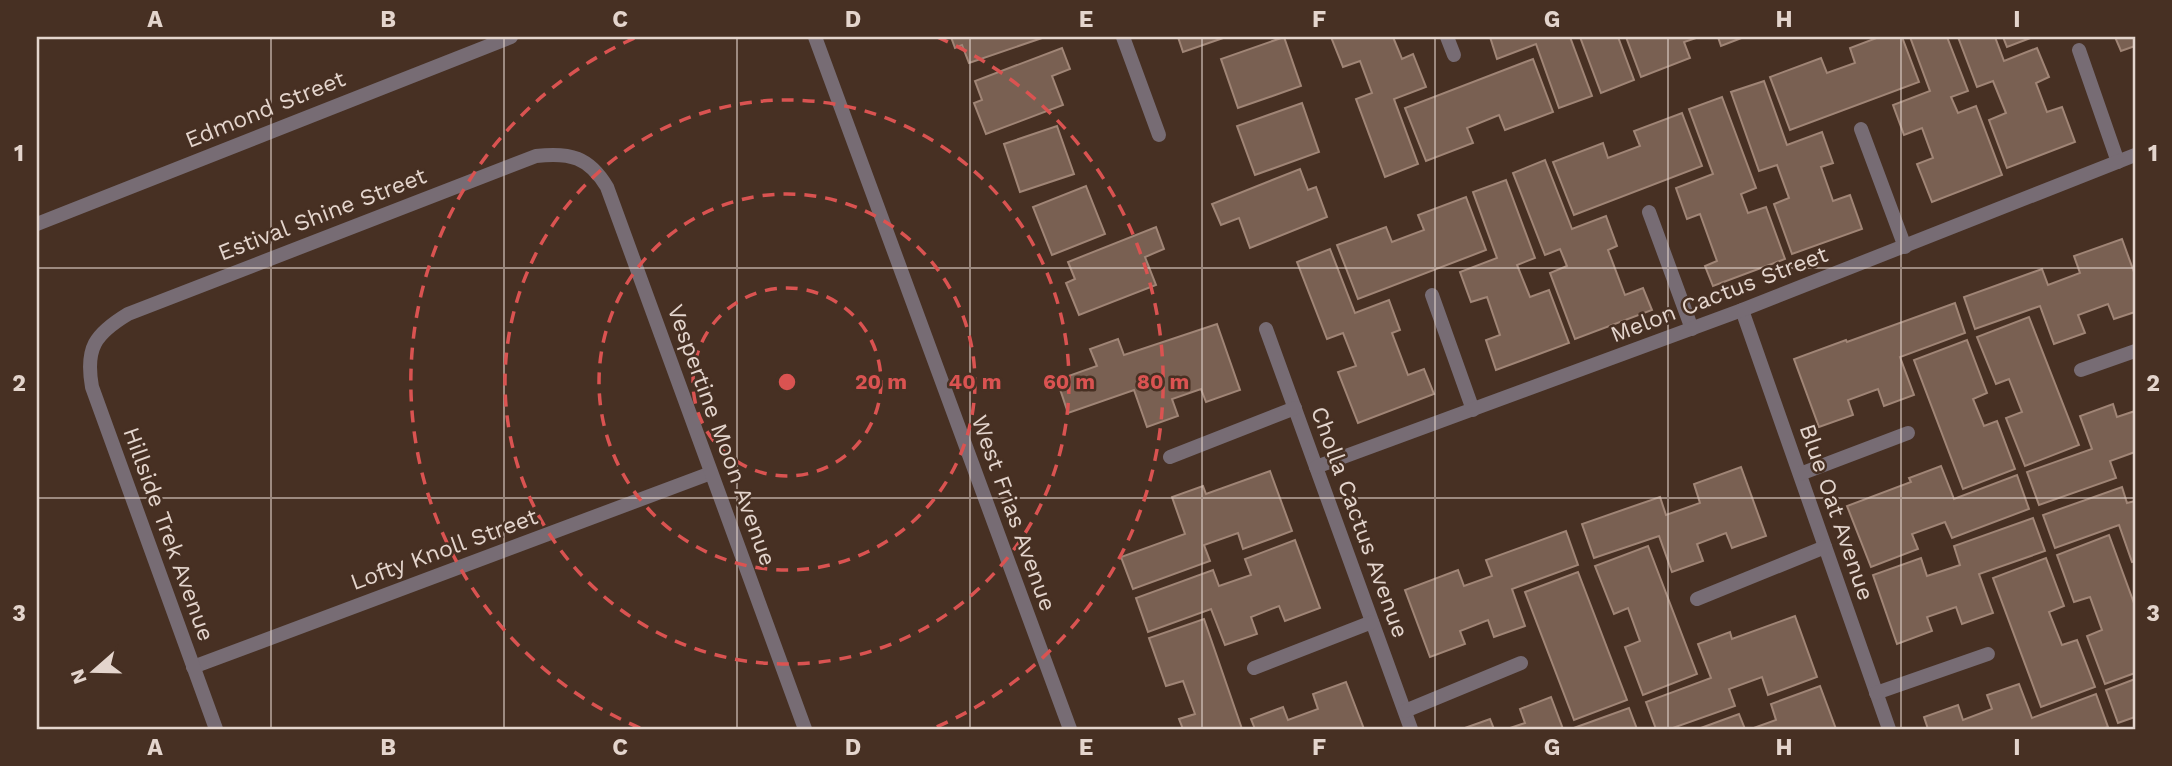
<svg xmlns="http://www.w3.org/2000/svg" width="2172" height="766" viewBox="0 0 2172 766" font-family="'Work Sans',sans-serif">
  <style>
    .building { fill: #796052; stroke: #a08576; stroke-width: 2 }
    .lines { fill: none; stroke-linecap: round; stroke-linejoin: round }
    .minor { stroke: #776c74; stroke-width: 14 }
    .tertiary { stroke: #776c74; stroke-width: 14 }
    .grid { fill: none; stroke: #e4d5cd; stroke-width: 2; stroke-opacity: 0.55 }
    .ring { fill: none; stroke: #da5351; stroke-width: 3.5; stroke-dasharray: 12 9 }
    .labels { text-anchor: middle; stroke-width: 5; stroke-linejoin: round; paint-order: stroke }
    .street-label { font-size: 23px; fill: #e4d5cd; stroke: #473023 }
    .centre { fill: #da5351; stroke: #473023; stroke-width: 3.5 }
    .ring-label { font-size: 21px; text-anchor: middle; font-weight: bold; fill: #da5351; stroke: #473023; stroke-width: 5; stroke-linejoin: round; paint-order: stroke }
    .neatline { fill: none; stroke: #e4d5cd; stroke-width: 2.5 }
    .grid-label { font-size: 23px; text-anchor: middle; font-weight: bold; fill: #e4d5cd }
  </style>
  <rect width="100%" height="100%" fill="#473023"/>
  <g class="building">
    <polygon points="951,37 1045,37 969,63 962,45 955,48"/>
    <polygon points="1178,37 1226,37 1183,52"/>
    <polygon points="1284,37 1301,86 1238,108 1221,59"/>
    <polygon points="1331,37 1393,37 1402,59 1413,54 1426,87 1394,99 1418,164 1385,177 1356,99 1372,93 1360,61 1343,67"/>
    <polygon points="1490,37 1570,37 1592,96 1559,108 1536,44 1497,59"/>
    <polygon points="1580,37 1618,37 1634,80 1601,93"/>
    <polygon points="1626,37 1699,37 1684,42 1690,58 1641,77"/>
    <polygon points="1718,37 1744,37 1721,46"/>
    <polygon points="1879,37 1902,37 1919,82 1790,130 1770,77 1821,58 1827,73 1855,63 1850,48"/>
    <polygon points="1910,37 1947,37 1968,91 1951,97 1958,113 1976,106 2002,175 1932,202 1917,164 1933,158 1922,128 1904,135 1893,105 1930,91"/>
    <polygon points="1958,37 1995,37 2004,61 2037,48 2049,77 2036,83 2047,112 2062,107 2075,142 2007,168 1989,120 2006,113 1993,81 1977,87"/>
    <polygon points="2003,37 2033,37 2007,47"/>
    <polygon points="2115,37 2135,37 2135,46 2121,51"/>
    <polygon points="1062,48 1070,69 1052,76 1063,105 986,134 974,103 982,100 975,81"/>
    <polygon points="1533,59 1553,112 1505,130 1499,115 1467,128 1473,143 1426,161 1405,108"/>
    <polygon points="1764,81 1787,145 1822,132 1833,163 1821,167 1833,201 1850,195 1862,229 1792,254 1774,204 1789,198 1777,165 1759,171 1731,92"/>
    <polygon points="1722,97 1756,188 1741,194 1748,213 1766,207 1785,259 1713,286 1705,266 1717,261 1700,214 1687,219 1676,188 1713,174 1689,109"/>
    <polygon points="1302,103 1319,152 1255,175 1237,126"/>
    <polygon points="1682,113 1702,166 1574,215 1553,162 1603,143 1608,158 1640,146 1634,131"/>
    <polygon points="1057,126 1074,174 1020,192 1004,144"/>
    <polygon points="1545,160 1572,229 1606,216 1617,246 1608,250 1625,295 1643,288 1652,310 1575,339 1550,273 1567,266 1560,249 1545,255 1513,173"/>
    <polygon points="1300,169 1308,190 1316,187 1327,217 1250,248 1239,218 1221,225 1212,204"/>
    <polygon points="1506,180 1535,258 1517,265 1530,297 1549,290 1569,343 1496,370 1486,340 1500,335 1487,297 1471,302 1460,272 1497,258 1473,192"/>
    <polygon points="1086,186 1105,234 1052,255 1033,207"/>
    <polygon points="1466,197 1486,250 1358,299 1337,245 1386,227 1392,242 1424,230 1418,215"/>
    <polygon points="1156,227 1164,249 1145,257 1156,285 1079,315 1066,283 1075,279 1068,262"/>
    <polygon points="2122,239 2135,275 2135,312 2114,319 2108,304 2078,315 2085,333 2054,344 2040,306 1975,329 1964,297 2042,269 2048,285 2080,273 2074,256"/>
    <polygon points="1330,249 1355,313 1389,300 1400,330 1392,333 1408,375 1424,369 1434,394 1358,423 1338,372 1356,366 1343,333 1327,339 1297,262"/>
    <polygon points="1955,303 1965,333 1900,357 1914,395 1884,406 1878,389 1848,400 1853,415 1819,427 1794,359 1846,340 1847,342"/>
    <polygon points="2029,317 2079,445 2025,466 2006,418 2022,412 2009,379 1996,384 1977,337"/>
    <polygon points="1217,324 1240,390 1206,402 1201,389 1172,399 1178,416 1147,427 1134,390 1068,413 1057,380 1097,366 1090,349 1118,339 1124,355"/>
    <polygon points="1967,340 1987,393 1973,399 1984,426 1997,421 2015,469 1963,489 1914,360"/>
    <polygon points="2113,404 2117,417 2135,411 2135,452 2110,461 2116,478 2039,505 2027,472 2092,449 2080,416"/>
    <polygon points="1941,466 1954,499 2017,475 2029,509 1952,538 1945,522 1912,534 1918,549 1871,567 1847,506 1911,482 1909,478"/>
    <polygon points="1741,467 1766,536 1732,548 1726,533 1697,544 1703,561 1672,572 1659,536 1594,558 1582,524 1660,497 1666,515 1700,503 1694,484"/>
    <polygon points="1270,471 1292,531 1243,549 1238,533 1204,545 1210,561 1133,589 1121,557 1185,534 1172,497 1203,486 1206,494"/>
    <polygon points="2122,487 2127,503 2135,501 2135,561 2132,562 2119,525 2055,548 2043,515"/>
    <polygon points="2033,518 2045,551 1979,574 1993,613 1962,624 1956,607 1927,617 1932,631 1897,644 1873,575 1921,558 1927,576 1960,565 1954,546"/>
    <polygon points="1566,531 1578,565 1512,589 1525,626 1494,637 1488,620 1460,631 1465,644 1430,657 1405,590 1458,570 1464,586 1492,576 1486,560"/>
    <polygon points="2109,535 2135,606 2135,673 2105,684 2087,636 2102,630 2090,597 2074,602 2057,555"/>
    <polygon points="1295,540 1320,608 1285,621 1279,606 1251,617 1257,634 1225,645 1211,609 1148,632 1136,598 1213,570 1219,586 1251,575 1245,559"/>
    <polygon points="1648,546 1697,674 1643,695 1625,647 1640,641 1628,608 1614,614 1595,566"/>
    <polygon points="2046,558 2064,606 2049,612 2062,645 2077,640 2095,687 2041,707 1993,578"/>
    <polygon points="1578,572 1627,700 1574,720 1525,592"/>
    <polygon points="1795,616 1817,677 1768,695 1762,677 1729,689 1735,706 1670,729 1656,729 1646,702 1711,678 1698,644 1730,632 1732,639"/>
    <polygon points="1204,619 1242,729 1183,729 1179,719 1195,714 1183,681 1166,686 1149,638"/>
    <polygon points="2135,679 2135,717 2118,723 2106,690"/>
    <polygon points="1346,682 1364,729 1255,729 1251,719 1283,707 1288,720 1318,709 1313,694"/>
    <polygon points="2019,684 2032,718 2096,694 2108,727 2102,729 1928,729 1924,717 1958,705 1963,720 1992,709 1987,695"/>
    <polygon points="1820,686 1836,729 1751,729 1776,720 1771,704"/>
    <polygon points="1551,697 1563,729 1507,729 1525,723 1520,709"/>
    <polygon points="1629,708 1637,729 1571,729"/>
    <polygon points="1739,714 1745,729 1698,729"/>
    <polygon points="1490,719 1494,729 1462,729"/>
  </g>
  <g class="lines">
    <g class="minor">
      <polyline points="1123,37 1159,135"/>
      <polyline points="1447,37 1454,55"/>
      <polyline points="2079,50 2118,162"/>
      <polyline points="1861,129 1905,247"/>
      <polyline points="1649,212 1692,329"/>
      <polyline points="1432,295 1473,410"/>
      <polyline points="1742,310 1889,729"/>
      <polyline points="1266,329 1411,729"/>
      <polyline points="2081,370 2135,351"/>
      <polyline points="1170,457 1295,408"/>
      <polyline points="1316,467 1742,310 2135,155"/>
      <polyline points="1800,474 1908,433"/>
      <polyline points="1697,599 1825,547"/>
      <polyline points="193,667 711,473"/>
      <polyline points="1254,668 1372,622"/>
      <polyline points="1876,693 1988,654"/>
      <polyline points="1405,711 1521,663"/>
      <path d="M 216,729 L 92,387 C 85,348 95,334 128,314 L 536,156 C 570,152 589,157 607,187 L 805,729"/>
    </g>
    <g class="tertiary">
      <polyline points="815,37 1070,729"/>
      <polyline points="37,224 511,37"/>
    </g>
  </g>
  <path class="grid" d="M 271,37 L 271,729M 504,37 L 504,729M 737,37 L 737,729M 970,37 L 970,729M 1202,37 L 1202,729M 1435,37 L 1435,729M 1668,37 L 1668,729M 1901,37 L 1901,729M 37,268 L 2135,268M 37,498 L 2135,498"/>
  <g class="ring">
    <circle cx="787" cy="382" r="94"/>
    <circle cx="787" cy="382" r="188"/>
    <circle cx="787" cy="382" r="282"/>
    <path d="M640 728A376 376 0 0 1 637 37M937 37A376 376 0 0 1 934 728"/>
  </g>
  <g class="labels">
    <g class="street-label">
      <text transform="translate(265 109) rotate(-22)" y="8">Edmond Street</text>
      <text transform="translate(322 214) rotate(-21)" y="8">Estival Shine Street</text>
      <text transform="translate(1719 294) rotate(-21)" y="8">Melon Cactus Street</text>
      <text transform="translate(722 435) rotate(70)" y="8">Vespertine Moon Avenue</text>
      <text transform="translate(1837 512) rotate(71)" y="8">Blue Oat Avenue</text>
      <text transform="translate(1014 513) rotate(70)" y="8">West Frias Avenue</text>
      <text transform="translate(1360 522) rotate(70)" y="8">Cholla Cactus Avenue</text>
      <text transform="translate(169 534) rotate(70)" y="8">Hillside Trek Avenue</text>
      <text transform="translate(444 549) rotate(-20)" y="8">Lofty Knoll Street</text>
    </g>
  </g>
  <circle cx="787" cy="382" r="10" class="centre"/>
  <g class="ring-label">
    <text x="881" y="389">20 m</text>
    <text x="975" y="389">40 m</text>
    <text x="1069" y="389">60 m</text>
    <text x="1163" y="389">80 m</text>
  </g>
  <rect width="2172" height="766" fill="none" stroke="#473023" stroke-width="77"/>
  <g transform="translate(94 671) rotate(250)" stroke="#473023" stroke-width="5" paint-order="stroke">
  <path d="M0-5L12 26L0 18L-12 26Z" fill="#e4d5cd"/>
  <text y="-10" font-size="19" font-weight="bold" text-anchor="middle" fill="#e4d5cd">N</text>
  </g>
  <rect x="38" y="38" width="2096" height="690" class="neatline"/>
  <g class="grid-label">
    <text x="155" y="27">A</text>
    <text x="388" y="27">B</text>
    <text x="620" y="27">C</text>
    <text x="853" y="27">D</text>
    <text x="1086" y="27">E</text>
    <text x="1319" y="27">F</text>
    <text x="1552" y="27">G</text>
    <text x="1784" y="27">H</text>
    <text x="2017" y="27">I</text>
    <text x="19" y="161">1</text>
    <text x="2153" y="161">1</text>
    <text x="19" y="391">2</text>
    <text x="2153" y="391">2</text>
    <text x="19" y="621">3</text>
    <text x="2153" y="621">3</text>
    <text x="155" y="755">A</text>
    <text x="388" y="755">B</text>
    <text x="620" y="755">C</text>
    <text x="853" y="755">D</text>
    <text x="1086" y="755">E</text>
    <text x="1319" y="755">F</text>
    <text x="1552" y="755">G</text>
    <text x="1784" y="755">H</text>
    <text x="2017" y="755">I</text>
  </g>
</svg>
